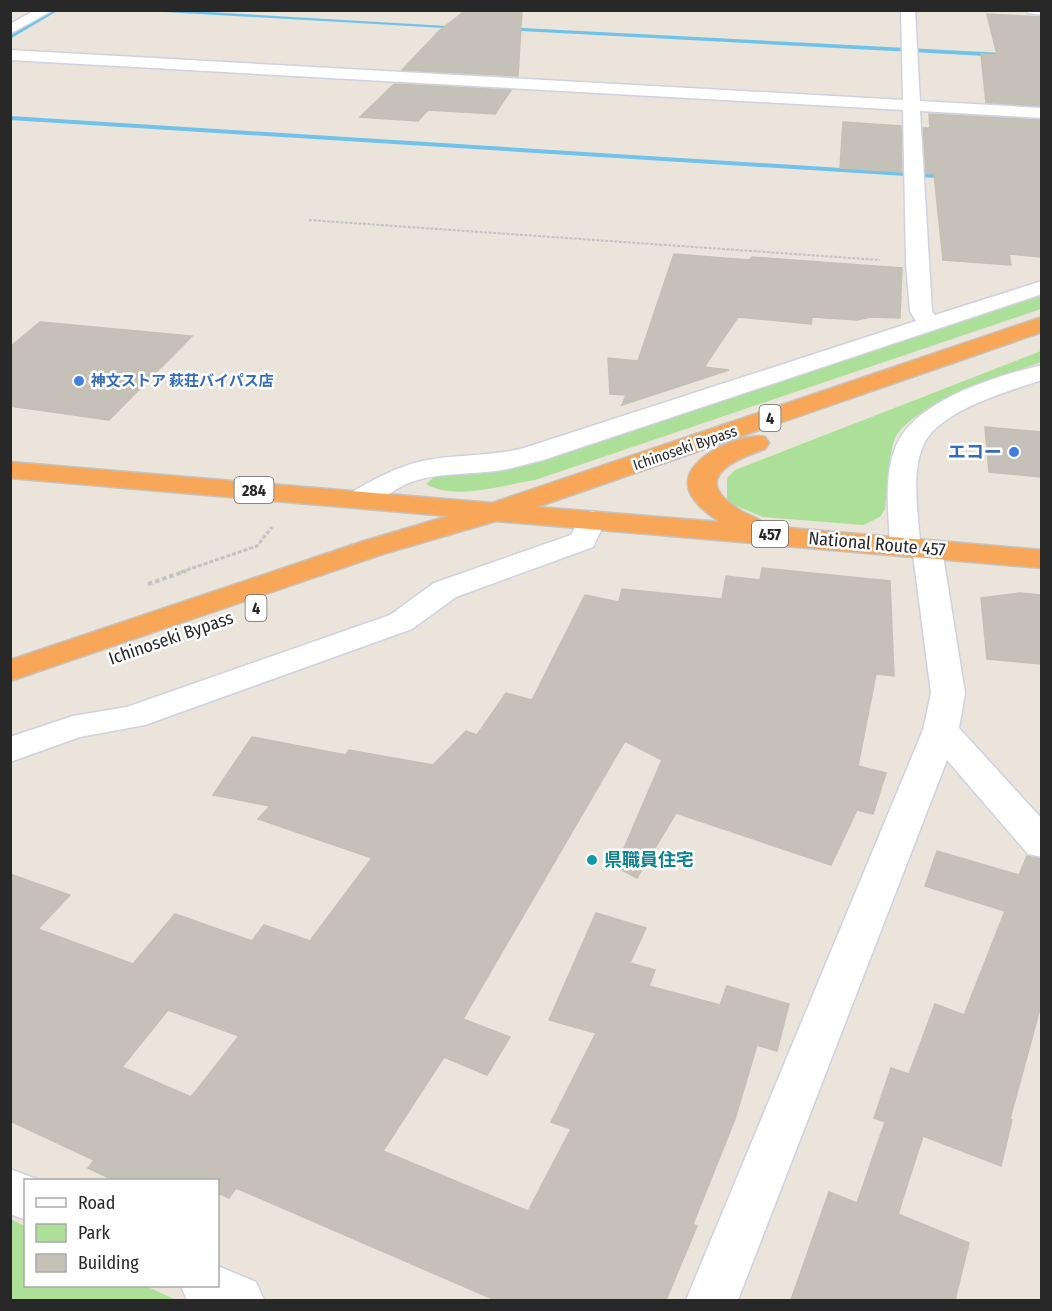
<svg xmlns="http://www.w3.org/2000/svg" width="1052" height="1311" viewBox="0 0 1052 1311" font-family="'Fira Sans Condensed','Noto Sans JP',sans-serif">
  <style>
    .green { fill: #acdf97 }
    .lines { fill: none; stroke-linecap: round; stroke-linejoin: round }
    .stream { fill: #6fc2e9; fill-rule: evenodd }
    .building { fill: #c5c1b9; stroke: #c5c0b4; stroke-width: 1.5; fill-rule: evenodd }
    .minor-casing { stroke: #cfd1e0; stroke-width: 3 }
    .highway-casing { stroke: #c3c3c3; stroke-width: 3 }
    .path-far2 { stroke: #c3c3c3; stroke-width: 2; stroke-dasharray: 3 1.5; stroke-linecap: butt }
    .path-far1 { stroke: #c3c3c3; stroke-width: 3; stroke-dasharray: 4 2; stroke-linecap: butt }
    .path { stroke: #c3c3c3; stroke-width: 4; stroke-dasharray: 4.5 3; stroke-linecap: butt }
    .minor { fill: #fff; fill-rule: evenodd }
    .highway { fill: #f8a657; fill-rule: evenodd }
    .shop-dot { fill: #3f7fe0; stroke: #fff; stroke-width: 2 }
    .culture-dot { fill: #0f9aa8; stroke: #fff; stroke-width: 2 }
    .labels { text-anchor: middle; stroke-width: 5; stroke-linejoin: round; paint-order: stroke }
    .far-shop-label { font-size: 15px; font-weight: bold; fill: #366cbe; stroke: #fff; text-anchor: start }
    .far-street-label { font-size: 15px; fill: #282828; stroke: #fff }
    .shield { fill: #fff; stroke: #686868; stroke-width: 1.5 }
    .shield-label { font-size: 16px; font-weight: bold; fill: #282828 }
    .shop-label { font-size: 18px; font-weight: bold; fill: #366cbe; stroke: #fff; text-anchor: end }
    .street-label { font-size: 18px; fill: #282828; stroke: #fff }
    .culture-label { font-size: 18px; font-weight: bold; fill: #0d838f; stroke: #fff; text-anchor: start }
  </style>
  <rect width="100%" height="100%" fill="#eae4da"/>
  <g class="green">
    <path d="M 1041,296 L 1041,309 L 535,480 C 502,485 456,501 426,484 L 434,477 L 503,471 L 532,464 Z"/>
    <path d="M 1041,351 L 1041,362 C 1008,374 906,406 894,441 C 887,462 888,487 885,509 L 880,517 L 863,525 L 763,517 L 727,502 L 727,478 L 735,470 Z"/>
    <polygon points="10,1219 25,1226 26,1286 146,1286 176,1300 11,1300"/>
  </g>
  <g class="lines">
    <g class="stream">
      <polygon points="52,10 59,10 10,39 10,34"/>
      <polygon points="130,10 175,10 464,27 461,29"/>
      <polygon points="504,27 1042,55 1042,59 502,30"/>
      <polygon points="10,116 953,175 957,177 953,179 10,120"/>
    </g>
  </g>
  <g class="building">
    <polygon points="466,10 522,10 518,76 402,70 439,31"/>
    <polygon points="987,14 1041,17 1041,106 986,103 981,54 997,55"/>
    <polygon points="394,84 511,90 495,114 428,110 418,121 360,117"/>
    <polygon points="929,114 1041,120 1041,257 1009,254 1011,265 943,260 934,174 926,173 923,128 930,128"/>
    <polygon points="843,122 901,126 902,172 840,168"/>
    <polygon points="674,254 749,260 752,257 902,268 900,318 870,317 857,320 812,317 811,324 738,317 704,367 729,370 622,405 626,395 610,394 608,358 638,361"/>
    <polygon points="40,322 192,336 109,420 10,406 10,347"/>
    <polygon points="985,427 1041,432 1041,477 989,472"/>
    <path d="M 762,568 L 890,581 L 894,676 L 876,674 L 858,766 L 886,773 L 873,814 L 857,810 L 831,865 L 676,813 L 637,878 L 616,867 L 662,760 L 625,741 L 463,1019 L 510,1037 L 487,1075 L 444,1057 L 383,1151 L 528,1211 L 571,1129 L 551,1122 L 596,1033 L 549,1020 L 596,913 L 646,928 L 630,963 L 655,970 L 649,986 L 720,1005 L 727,986 L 789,1004 L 777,1051 L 757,1045 L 735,1119 L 693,1224 L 697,1226 L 666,1300 L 495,1300 L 236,1188 L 229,1198 L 218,1193 L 218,1180 L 113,1180 L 88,1168 L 94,1160 L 10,1121 L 10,874 L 70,895 L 38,929 L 133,964 L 175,914 L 252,941 L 264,925 L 310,941 L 372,858 L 258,819 L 270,806 L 213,795 L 252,737 L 346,755 L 349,750 L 433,765 L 466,731 L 477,735 L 506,693 L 532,700 L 585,595 L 619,602 L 622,589 L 722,599 L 726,576 L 760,580 ZM 168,1010 L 239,1036 L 191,1097 L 122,1067 Z"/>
    <polygon points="1019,593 1041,595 1041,664 987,659 981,598"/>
    <polygon points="937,851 1019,875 1027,856 1041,859 1041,1005 1010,1119 1012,1120 1001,1166 923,1136 898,1214 969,1243 955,1300 791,1300 829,1192 857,1203 885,1122 874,1118 891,1068 909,1074 935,1004 964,1015 1005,911 925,886"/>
  </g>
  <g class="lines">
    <g class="minor-casing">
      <g id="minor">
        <polygon points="35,10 53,10 10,34 10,24"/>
        <path d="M 901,10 L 915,10 L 920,101 L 1042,108 L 1042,118 L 920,111 L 932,311 L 935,315 L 1042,281 L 1042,294 L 543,460 C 529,463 515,468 502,470 C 472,475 442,472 414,481 C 391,488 375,511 350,505 L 346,499 L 350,493 C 373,480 396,467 422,461 C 456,454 490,457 524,448 L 916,321 L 910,311 L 906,263 L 903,110 L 10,60 L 10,50 L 903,100 Z"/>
        <polygon points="1026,10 1042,10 1042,15 1028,13"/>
        <path d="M 1042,365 L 1042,380 C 1009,391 937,411 923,446 C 911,474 918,512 920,542 L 927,540 L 938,543 L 942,549 L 965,693 L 959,728 L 1042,819 L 1042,857 L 1028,854 L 947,760 L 738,1300 L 686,1300 L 923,730 L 931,693 L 913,554 L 905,556 L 894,553 L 890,547 C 889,515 883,476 896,446 C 915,400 997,376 1042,365 Z"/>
        <polygon points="592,511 602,514 606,520 593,547 456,597 412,629 145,725 80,737 10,762 10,737 73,716 127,707 390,615 434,583 571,535 582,514"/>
        <polygon points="10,1169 39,1180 26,1180 26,1220 10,1214"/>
        <polygon points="218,1266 256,1282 264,1300 187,1300 181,1286 218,1286"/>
      </g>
    </g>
    <g class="highway-casing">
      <path id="highway" d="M 1042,317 L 1042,332 L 537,507 L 720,522 C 708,514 688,500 688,484 C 686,456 744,432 765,437 L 769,443 L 765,449 C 727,462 690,481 743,512 C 751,516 761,519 767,526 L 1042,550 L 1042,568 L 496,521 L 383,554 L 10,681 L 10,660 L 361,542 L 448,516 L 10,478 L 10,462 L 492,503 Z"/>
    </g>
    <polyline class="path-far2" points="309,220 880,260"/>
    <polyline class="path-far1" points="181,572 257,546 272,527"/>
    <polyline class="path" points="148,584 186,571"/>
    <use href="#minor" class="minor"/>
    <use href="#highway" class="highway"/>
  </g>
  <g class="shop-dot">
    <circle cx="79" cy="381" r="6"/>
    <circle cx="1014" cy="452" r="6"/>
  </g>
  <circle class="culture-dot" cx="592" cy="860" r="6"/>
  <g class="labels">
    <g class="far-shop-label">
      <text x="91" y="386">神文ストア 萩荘バイパス店</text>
    </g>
    <g class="far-street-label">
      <text transform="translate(685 448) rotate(-19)" y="5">Ichinoseki Bypass</text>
    </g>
    <g class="shield">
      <rect x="759.5" y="405" width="21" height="26" rx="4.5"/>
      <rect x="234.5" y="477" width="39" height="26" rx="4.5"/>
      <rect x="752" y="521" width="36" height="26" rx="4.5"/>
      <rect x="245.5" y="595" width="21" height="26" rx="4.5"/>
    </g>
    <g class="shield-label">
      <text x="770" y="424">4</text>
      <text x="254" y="496">284</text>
      <text x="770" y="540">457</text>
      <text x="256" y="614">4</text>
    </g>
    <g class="shop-label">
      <text x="1002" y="458">エコー</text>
    </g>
    <g class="street-label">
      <text transform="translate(877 544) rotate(5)" y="6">National Route 457</text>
      <text transform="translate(171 638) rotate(-19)" y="6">Ichinoseki Bypass</text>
    </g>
    <g class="culture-label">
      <text x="604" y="866">県職員住宅</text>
    </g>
  </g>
  <rect width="1052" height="1311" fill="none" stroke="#282828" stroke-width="24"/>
  <rect x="24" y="1179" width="195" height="108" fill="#ffffff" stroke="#a9a9a9" stroke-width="1.5"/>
  <rect x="36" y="1198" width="30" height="9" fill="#ffffff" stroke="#a9a9a9" stroke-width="1.5"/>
  <text x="78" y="1209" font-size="18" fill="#282828">Road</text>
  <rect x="36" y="1224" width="30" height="18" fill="#acdf97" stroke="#a9a9a9" stroke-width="1.5"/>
  <text x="78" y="1239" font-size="18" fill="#282828">Park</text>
  <rect x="36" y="1254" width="30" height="18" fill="#c5c1b9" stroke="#a9a9a9" stroke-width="1.5"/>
  <text x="78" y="1269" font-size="18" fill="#282828">Building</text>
</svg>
